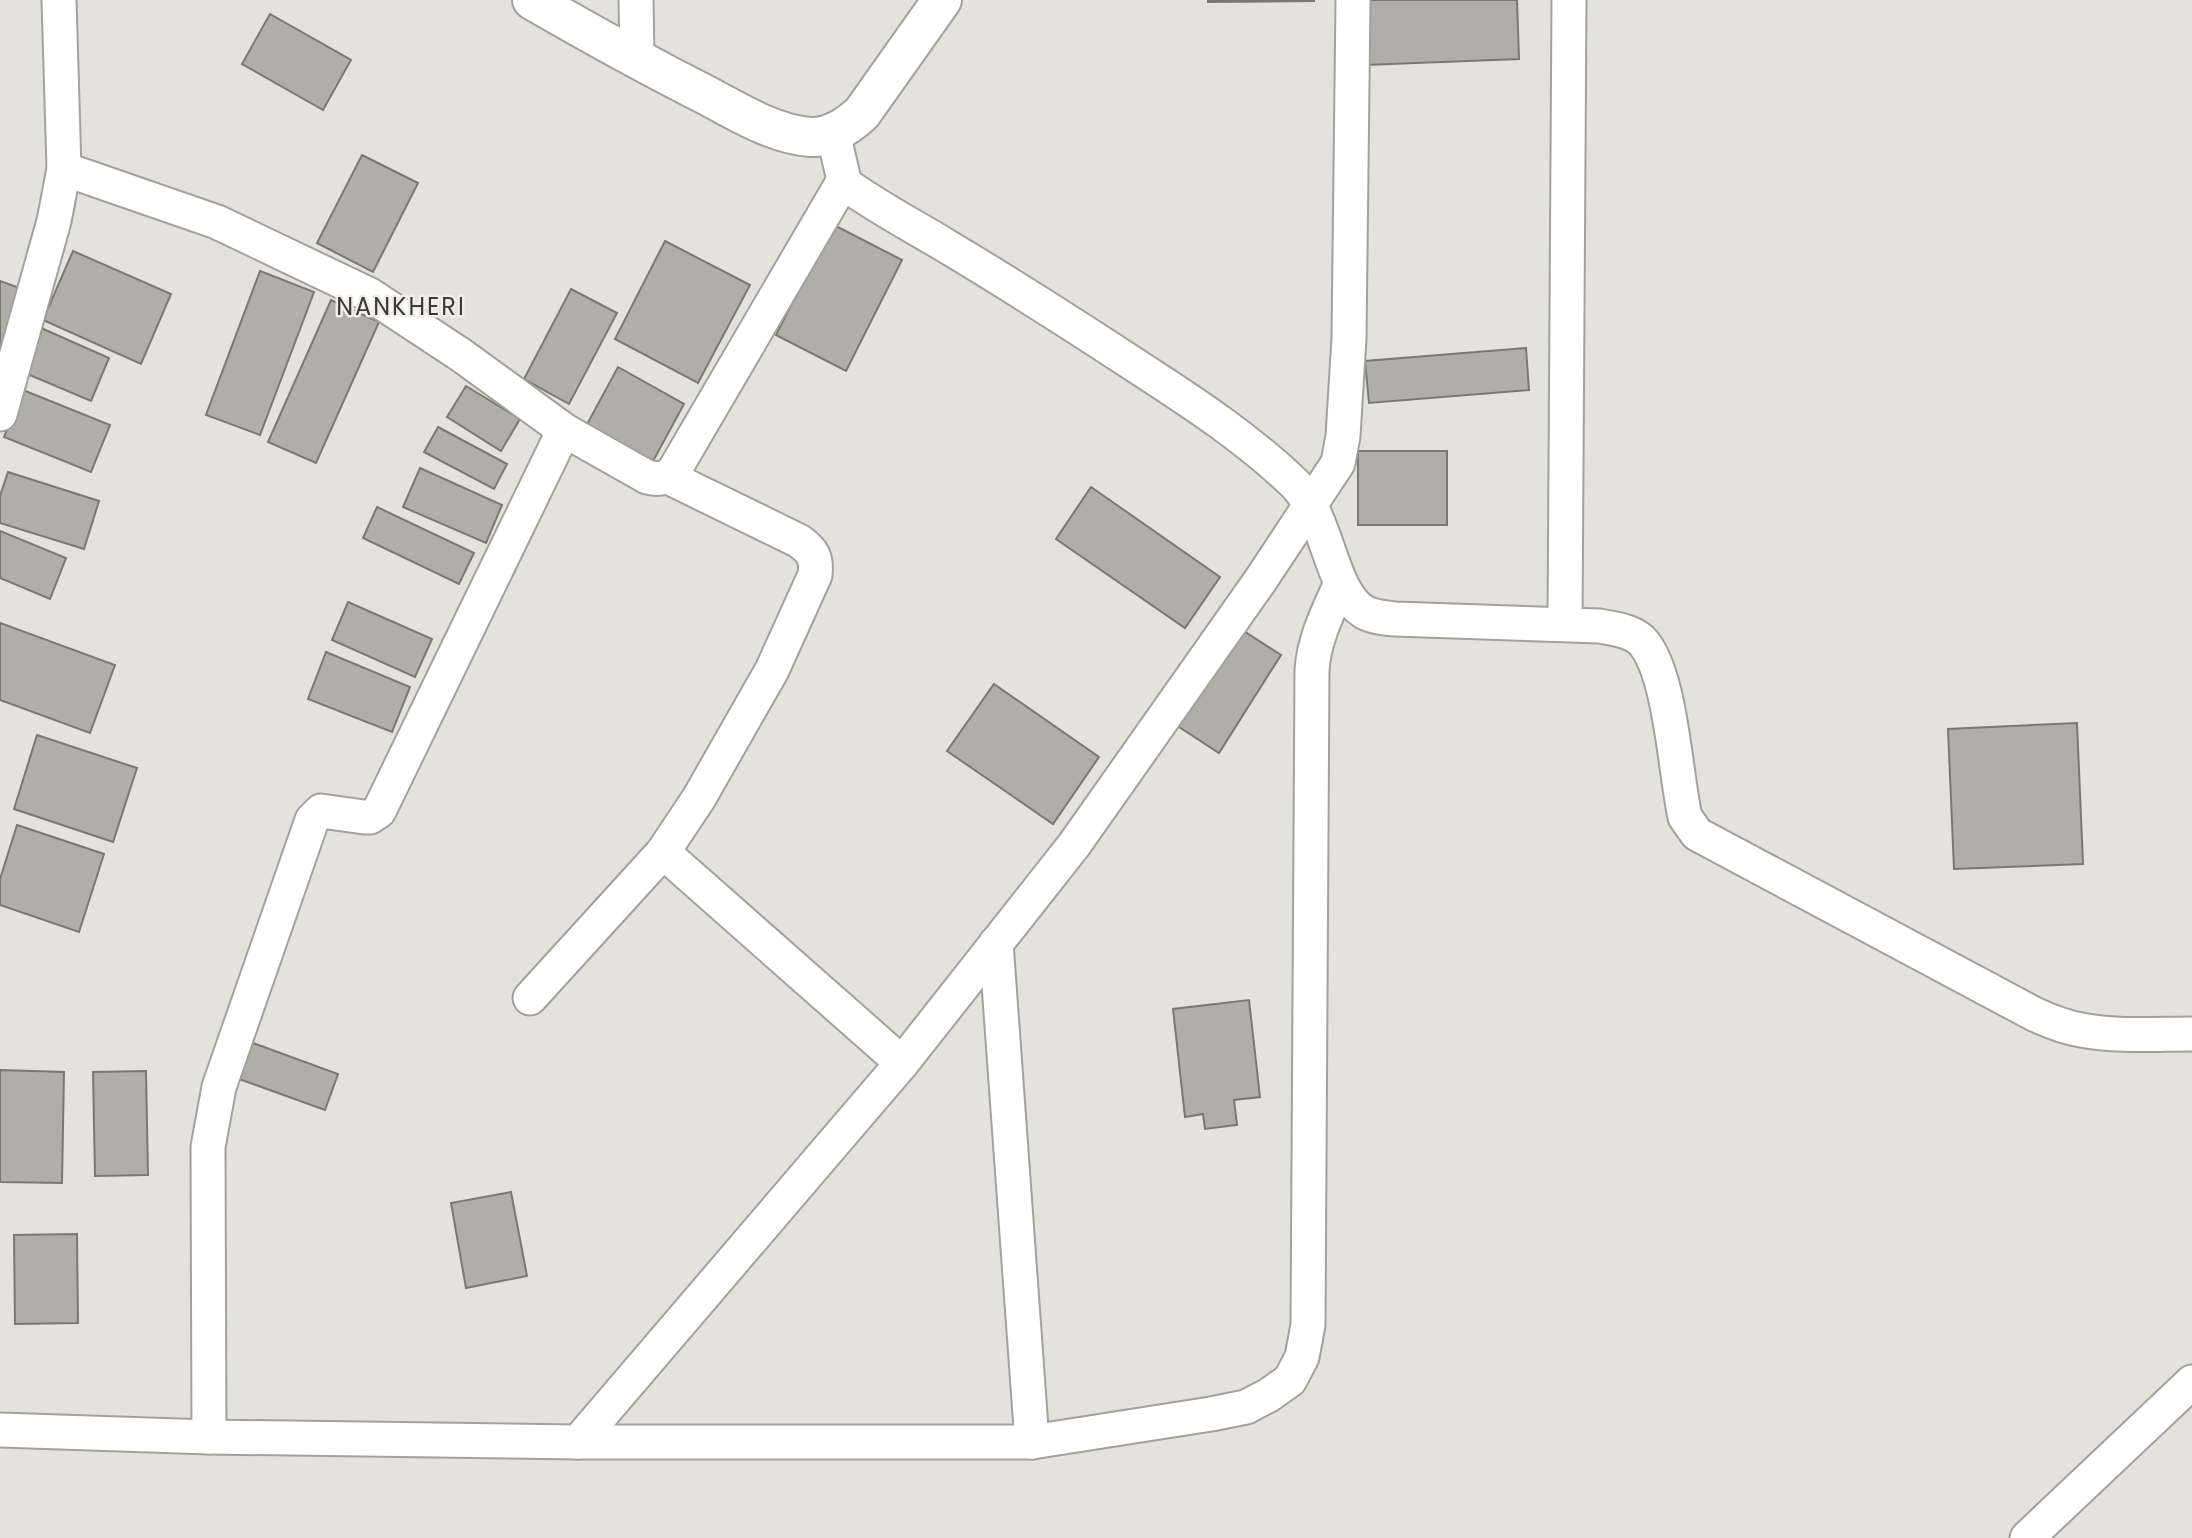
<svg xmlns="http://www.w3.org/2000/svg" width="2192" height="1538" viewBox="0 0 2192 1538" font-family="Poppins,sans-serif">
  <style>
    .building { fill: #b0aea9; stroke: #7a7873; stroke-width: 2 }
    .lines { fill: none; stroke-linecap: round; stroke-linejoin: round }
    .street-casing { stroke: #a2a19c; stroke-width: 37 }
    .secondary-casing { stroke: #a2a19c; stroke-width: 42 }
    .street { stroke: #fff; stroke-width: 33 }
    .secondary { stroke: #fff; stroke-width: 38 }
    .labels { text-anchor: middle; stroke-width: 5; stroke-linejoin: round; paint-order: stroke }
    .quarter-label { font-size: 24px; letter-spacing: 2px; fill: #3c3a36; stroke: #f1efea }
  </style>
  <rect width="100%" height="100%" fill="#e4e2dd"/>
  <g class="building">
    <polygon points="1208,0 1314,0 1314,1 1208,2"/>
    <polygon points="1362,0 1517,0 1519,59 1365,65"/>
    <polygon points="270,14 351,60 323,110 242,64"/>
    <polygon points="362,155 418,183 373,272 317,243"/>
    <polygon points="832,224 902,260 846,371 776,335"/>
    <polygon points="665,241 750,285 698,383 615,339"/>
    <polygon points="73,251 171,294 141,364 43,320"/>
    <polygon points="260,271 314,292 260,435 206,415"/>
    <polygon points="0,281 25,290 0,355"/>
    <polygon points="571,289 617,313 569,404 524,379"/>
    <polygon points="331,300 379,322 316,463 268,442"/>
    <polygon points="32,324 109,358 91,401 13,368"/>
    <polygon points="1526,348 1529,390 1369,403 1365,361"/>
    <polygon points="618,367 684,404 651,465 585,428"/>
    <polygon points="466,386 520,419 501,451 447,417"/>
    <polygon points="23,390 110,425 91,472 4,437"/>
    <polygon points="438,427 507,464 494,489 424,452"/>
    <rect x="1358" y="451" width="89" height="74"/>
    <polygon points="420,468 502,505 486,543 403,507"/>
    <polygon points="8,472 99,501 84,549 0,523 0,496"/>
    <polygon points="1091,487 1220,577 1185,628 1056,539"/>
    <polygon points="377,507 474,553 459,584 363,538"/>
    <polygon points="0,531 66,558 50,599 0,578"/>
    <polygon points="348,602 432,639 415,677 332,640"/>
    <polygon points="0,623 115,665 90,733 0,700"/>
    <polygon points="1236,626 1281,655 1219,753 1173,723"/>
    <polygon points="326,652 410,687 392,732 308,699"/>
    <polygon points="994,684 1099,757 1053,824 947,751"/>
    <polygon points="2077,723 2083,864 1954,869 1948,729"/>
    <polygon points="37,735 137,768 113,842 14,809"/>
    <polygon points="17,825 104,854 79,932 0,905 0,879"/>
    <polygon points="1249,1000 1260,1097 1234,1100 1237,1125 1205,1129 1203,1114 1185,1117 1173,1009"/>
    <polygon points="242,1039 338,1074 325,1110 228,1075"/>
    <polygon points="0,1070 64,1072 62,1183 0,1182"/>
    <polygon points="146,1071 148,1175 95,1176 93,1072"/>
    <polygon points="511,1192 527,1276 466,1288 451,1203"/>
    <polygon points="77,1234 78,1323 15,1324 14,1235"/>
  </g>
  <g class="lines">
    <g class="street-casing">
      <g id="street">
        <polyline points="636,0 637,59"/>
        <path d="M 833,133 L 844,180 L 848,186 C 879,208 915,227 948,247 C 1013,286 1077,327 1141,369 C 1195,404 1248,439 1294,483 C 1329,517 1330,592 1364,612 C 1373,617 1384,618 1395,619 L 1600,626 C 1614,629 1630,630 1641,640 C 1671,670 1675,773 1685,817 L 1697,834 L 2034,1014 C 2049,1021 2064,1027 2081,1030 C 2117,1037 2156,1034 2192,1034"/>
        <path d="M 64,169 L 217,222 L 370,295 L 461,355 L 564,430 L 647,477 C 660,480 667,479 675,469 L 844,180"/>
        <polyline points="0,414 54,221 64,169 59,0"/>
        <polyline points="1565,623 1569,0"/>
        <polyline points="663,852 902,1063"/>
        <polyline points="996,943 1032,1442"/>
        <path d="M 530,998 L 663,852 L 699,798 L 772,670 L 815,575 C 817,558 813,551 799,541 L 668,477"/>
        <path d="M 0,1430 L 209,1437 L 578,1442 L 1032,1442 L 1211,1414 L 1246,1407 L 1269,1395 L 1290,1380 L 1302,1357 L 1308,1325 L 1312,670 C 1314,639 1328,612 1341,583"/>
        <polyline points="209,1437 208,1147 219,1087 312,820 321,811 364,817 370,817 379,811 564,430"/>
        <polyline points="578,1442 902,1063 1074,845 1260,581 1338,463 1343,436 1349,338 1353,0"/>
        <polyline points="2027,1538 2192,1382"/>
      </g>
    </g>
    <g class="secondary-casing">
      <path id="secondary" d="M 532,0 C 589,33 647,65 706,95 C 738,112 773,134 810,137 C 830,138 848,126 862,113 L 942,0"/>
    </g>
    <use href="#street" class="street"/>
    <use href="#secondary" class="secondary"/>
  </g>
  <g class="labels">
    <g class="quarter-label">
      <text x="401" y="315">NANKHERI</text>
    </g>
  </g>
</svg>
